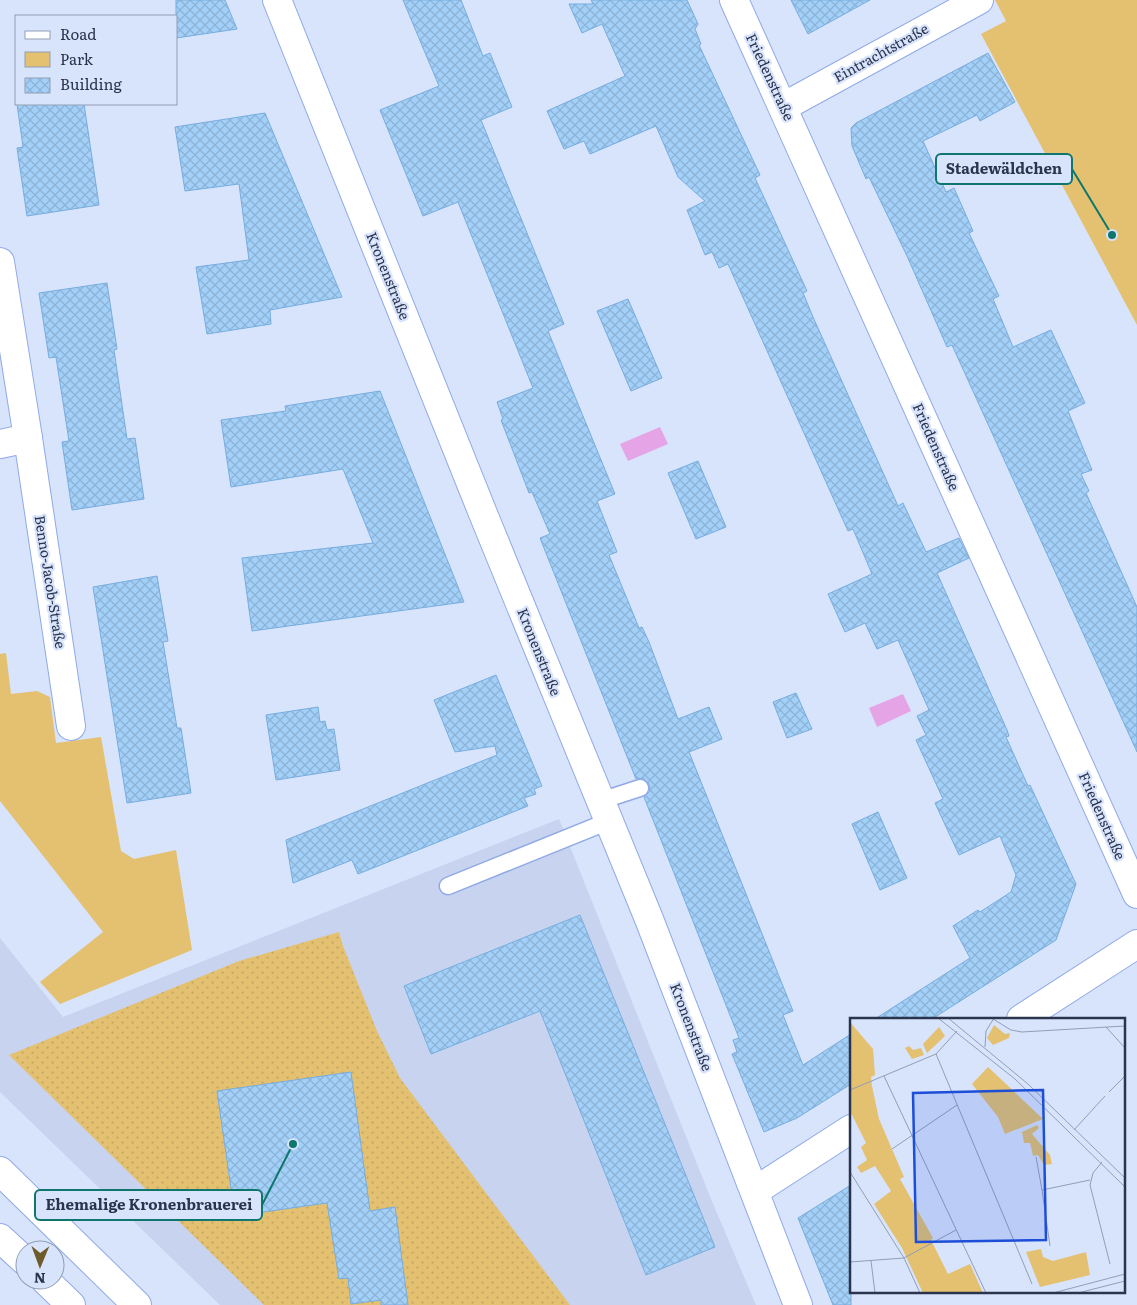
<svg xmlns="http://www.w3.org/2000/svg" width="1137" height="1305" viewBox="0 0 1137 1305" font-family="Literata,serif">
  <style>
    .built { fill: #c7d3ef }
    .grass { fill: url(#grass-dots) }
    .green { fill: #e4c171 }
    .water { fill: #e5a4e5 }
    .building { fill: url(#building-cross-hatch); stroke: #76adde }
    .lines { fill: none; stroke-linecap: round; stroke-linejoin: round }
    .lane-casing { stroke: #90aae6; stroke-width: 19 }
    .street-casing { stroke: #90aae6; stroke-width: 30 }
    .secondary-casing { stroke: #90aae6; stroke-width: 30 }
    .lane { stroke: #fff; stroke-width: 16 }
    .street { stroke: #fff; stroke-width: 28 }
    .secondary { stroke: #fff; stroke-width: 28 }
    .labels { text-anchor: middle; stroke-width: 4.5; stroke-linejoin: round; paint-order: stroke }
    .street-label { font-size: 14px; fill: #2a344c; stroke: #d8e3fc }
    .inset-road { fill: none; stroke: #929db6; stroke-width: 1 }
    .view { fill: #1d4ed8; fill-opacity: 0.15; stroke: #1d4ed8; stroke-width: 2.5 }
    .inset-edge { fill: none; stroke: #2a344c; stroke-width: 2.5 }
    .leader { fill: none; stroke: #0f766e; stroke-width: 2 }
    .callout-dot { fill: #0f766e; stroke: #d8e3fc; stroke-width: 2 }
    .callout { fill: #d8e3fc; stroke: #0f766e; stroke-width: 2 }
    .callout-label { font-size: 15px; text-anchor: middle; font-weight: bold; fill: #2a344c }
  </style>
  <defs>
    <pattern id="grass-dots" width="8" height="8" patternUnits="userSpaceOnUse" patternTransform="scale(1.25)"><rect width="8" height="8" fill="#e4c171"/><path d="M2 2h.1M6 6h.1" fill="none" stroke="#c4a664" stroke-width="1.8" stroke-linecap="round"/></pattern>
    <pattern id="building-cross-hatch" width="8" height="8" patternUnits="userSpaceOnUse" patternTransform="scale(1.25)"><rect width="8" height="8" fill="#a3d0f8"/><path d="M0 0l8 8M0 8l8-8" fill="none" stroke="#8cb3d6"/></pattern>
  </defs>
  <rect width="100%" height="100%" fill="#d8e3fc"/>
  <polygon class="built" points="559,819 711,1199 756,1305 220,1305 0,1092 0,938 63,1017"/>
  <polygon class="grass" points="339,932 343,946 377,1031 400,1078 570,1305 264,1305 9,1055 239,961"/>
  <g class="green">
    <polygon points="995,0 1137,0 1137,325 981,34 1006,21"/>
    <polygon points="6,653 11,694 37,691 50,697 56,743 101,737 121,851 134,859 176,850 192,950 60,1004 40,982 103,932 0,801 0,654"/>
  </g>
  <g class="water">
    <polygon points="660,427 668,444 628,461 620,444"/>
    <polygon points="903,694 911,711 877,727 869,708"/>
  </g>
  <g class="building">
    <polygon points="176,0 225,0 237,29 176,38"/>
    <polygon points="403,0 461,0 483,56 490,53 512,107 481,120 564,324 548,331 615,494 597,501 617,552 609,555 639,628 642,627 649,642 678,719 709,707 722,739 689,752 793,1011 783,1015 803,1065 851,1034 851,1084 797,1118 764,1132 732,1054 737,1052 733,1040 739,1038 644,797 650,791 649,784 643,778 636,779 540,538 550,534 532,492 529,493 501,420 503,419 497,402 533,388 458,202 423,216 380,110 439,86"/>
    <polygon points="591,0 687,0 698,24 695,29 701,44 699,45 760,175 755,178 807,291 803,293 813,317 898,506 903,503 926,552 959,538 969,558 937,573 1007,730 1009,736 1006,737 1028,786 1030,785 1076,884 1056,940 932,1019 875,1019 970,958 953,926 978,910 980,912 1011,892 1016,875 1000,836 959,855 935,803 943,799 916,740 926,735 917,716 929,710 898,640 877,649 865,623 845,632 828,594 872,574 853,529 848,531 728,264 719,268 712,252 705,255 687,210 705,201 678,177 656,126 590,154 584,141 564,149 547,111 625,76 602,24 582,33 569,4 593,4"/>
    <polygon points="791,0 870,0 808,34"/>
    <polygon points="988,53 1015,102 980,121 977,115 923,141 946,192 954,188 973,231 969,233 999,296 993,299 1013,347 1051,330 1085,403 1068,411 1092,470 1081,474 1089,491 1086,493 1137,607 1137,752 952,345 947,347 907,256 869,177 866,179 852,146 851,128 856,123"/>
    <polygon points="17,104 84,104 99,205 27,216 17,148 23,147"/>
    <polygon points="265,113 342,297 270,310 271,324 207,334 196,267 249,260 239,184 185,191 175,127"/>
    <polygon points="107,283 117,349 114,350 127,439 135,438 144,499 72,510 62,442 69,441 56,357 49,358 39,293"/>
    <polygon points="628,299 662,378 631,391 597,311"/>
    <polygon points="380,391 464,602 252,631 242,558 373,543 343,469 231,487 221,420 286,411 285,406"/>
    <polygon points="698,461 726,527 696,539 668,473"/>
    <polygon points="157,576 168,641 163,642 177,728 181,728 191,793 127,803 93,587"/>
    <polygon points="496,675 542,786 534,789 536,794 524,798 528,806 358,874 352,860 293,883 286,840 497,755 495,746 455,752 434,700"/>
    <polygon points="796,693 812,729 787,738 773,702"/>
    <polygon points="318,707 320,722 325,721 327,730 334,729 340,770 276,780 266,715"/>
    <polygon points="878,812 907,878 880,890 852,824"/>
    <polygon points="580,915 715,1247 646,1275 540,1011 431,1054 404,986"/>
    <polygon points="351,1072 370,1211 395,1207 408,1305 381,1305 381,1300 351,1304 348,1278 339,1279 327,1203 235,1216 217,1091"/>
    <polygon points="851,1185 851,1305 833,1305 798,1218"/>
  </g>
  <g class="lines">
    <g class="lane-casing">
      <g id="lane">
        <polyline points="600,801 640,788"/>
        <polyline points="448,886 609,821"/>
      </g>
    </g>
    <g class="street-casing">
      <g id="street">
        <polyline points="277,0 484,516 649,919 798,1305"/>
        <polyline points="734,0 1137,894"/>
        <polyline points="783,107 979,0"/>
        <polyline points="0,262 28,438"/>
        <polyline points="0,444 28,438 71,726"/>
        <polyline points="1021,1019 1137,944"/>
        <polyline points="755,1191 851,1129"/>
      </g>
    </g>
    <g class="secondary-casing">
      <g id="secondary">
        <polyline points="0,1171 137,1305"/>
        <polyline points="0,1238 25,1261"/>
        <polyline points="45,1280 71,1305"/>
      </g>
    </g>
    <use href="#lane" class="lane"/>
    <use href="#street" class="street"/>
    <use href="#secondary" class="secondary"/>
  </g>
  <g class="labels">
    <g class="street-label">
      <text transform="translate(881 53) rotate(-29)" y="5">Eintrachtstraße</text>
      <text transform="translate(770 77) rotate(65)" y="5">Friedenstraße</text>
      <text transform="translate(388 276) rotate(68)" y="5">Kronenstraße</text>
      <text transform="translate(936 447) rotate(66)" y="5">Friedenstraße</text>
      <text transform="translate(50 582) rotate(81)" y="5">Benno-Jacob-Straße</text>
      <text transform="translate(539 652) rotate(68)" y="5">Kronenstraße</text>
      <text transform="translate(1102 816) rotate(66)" y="5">Friedenstraße</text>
      <text transform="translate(691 1027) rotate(69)" y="5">Kronenstraße</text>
    </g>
  </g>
  <g transform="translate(850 1018)">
    <rect width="275" height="275" fill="#d8e3fc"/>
    <path d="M 144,7 L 155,16 L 160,15 L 159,20 L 143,27 L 137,20 ZM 89,9 L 95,18 L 77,35 L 73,26 ZM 59,28 L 63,32 L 71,30 L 74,37 L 62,41 L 55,30 ZM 138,49 L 193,101 L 155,116 L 148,99 L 122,66 ZM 191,231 L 193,239 L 203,243 L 236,234 L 240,257 L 190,269 L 176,234 Z" fill="#e4c171"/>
    <path d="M 0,4 L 23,31 L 25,57 L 21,59 L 22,68 L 29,101 L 54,159 L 50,161 L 83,220 L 81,222 L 98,256 L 120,246 L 133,275 L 73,275 L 52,230 L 24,186 L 41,173 L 25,148 L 11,155 L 7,149 L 17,142 L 11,129 L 16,125 L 0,93 ZM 187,107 L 189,110 L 182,116 L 200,137 L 202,146 L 194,147 L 188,137 L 183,138 L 180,125 L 174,125 L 172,114 Z" fill="#e4c171"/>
    <path class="inset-road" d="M 88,0 L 165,61 L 275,169M 98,0 L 178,66 L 275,160M 143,1 L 161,12 L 172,14 L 275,8M 256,9 L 275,30M 135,29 L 136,13 L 144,0M 86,36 L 182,266M 34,58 L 136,275M 0,72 L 86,36 L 107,13M 259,74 L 275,58M 224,112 L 255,78M 42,131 L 107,87M 186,139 L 192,172 L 240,162M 252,144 L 243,155 L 240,167 L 260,246M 0,154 L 54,240 L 70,275M 192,172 L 200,228M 21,243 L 25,275M 0,244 L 54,240 L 106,212M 203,275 L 275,256M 228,275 L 275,263"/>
    <path class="view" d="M 193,72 L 196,222 L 66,224 L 63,75 Z"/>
    <rect width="275" height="275" class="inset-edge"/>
  </g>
  <path class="leader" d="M1112 235L1072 169M293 1144L262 1205"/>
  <g class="callout-dot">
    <circle cx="1112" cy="235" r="5"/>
    <circle cx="293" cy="1144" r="5"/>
  </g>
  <g class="callout">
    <rect x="936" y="154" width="136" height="30" rx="5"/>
    <rect x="35" y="1190" width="227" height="30" rx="5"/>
  </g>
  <g class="callout-label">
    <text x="1004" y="174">Stadewäldchen</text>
    <text x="149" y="1210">Ehemalige Kronenbrauerei</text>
  </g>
  <rect x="15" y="15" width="162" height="90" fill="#d8e3fc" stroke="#929db6"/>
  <rect x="25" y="31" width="25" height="8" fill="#ffffff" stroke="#929db6"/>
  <text x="60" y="40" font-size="15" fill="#2a344c">Road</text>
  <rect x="25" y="52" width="25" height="15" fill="#e4c171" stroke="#929db6"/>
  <text x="60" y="65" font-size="15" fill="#2a344c">Park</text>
  <rect x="25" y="78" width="25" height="15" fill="url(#building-cross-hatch)" stroke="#929db6"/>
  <text x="60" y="90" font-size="15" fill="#2a344c">Building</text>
  <g transform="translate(40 1265) rotate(181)"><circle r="24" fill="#d8e3fc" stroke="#929db6"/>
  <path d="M0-4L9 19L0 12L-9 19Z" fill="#6f5b2a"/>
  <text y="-8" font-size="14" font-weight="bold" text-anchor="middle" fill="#2a344c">N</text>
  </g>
</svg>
